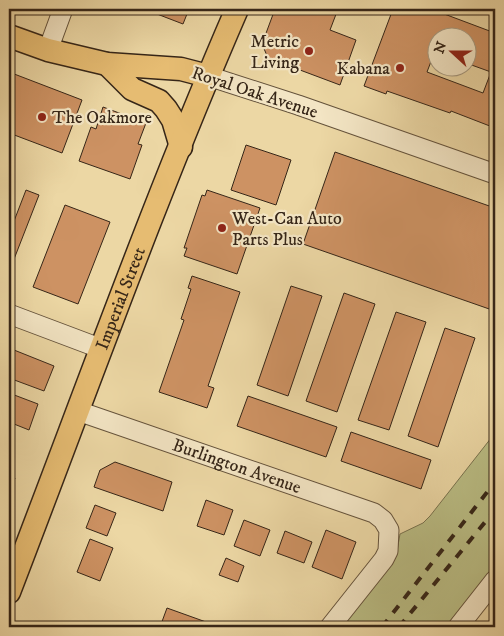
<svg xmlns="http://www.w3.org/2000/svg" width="504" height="636" viewBox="0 0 504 636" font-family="'IM FELL DW Pica',serif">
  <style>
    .green { fill: #babd84; stroke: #78724e }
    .building { fill: #cd9263; stroke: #362618; fill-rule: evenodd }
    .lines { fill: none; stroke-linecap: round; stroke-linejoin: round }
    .minor-casing { stroke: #64523b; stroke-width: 21 }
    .major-casing { stroke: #362618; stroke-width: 25 }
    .minor { stroke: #f3e5c4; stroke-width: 19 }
    .major { stroke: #e6bc72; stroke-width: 22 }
    .rail { stroke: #362618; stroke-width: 4; stroke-dasharray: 9 9; stroke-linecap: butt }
    .poi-dot { fill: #8f2418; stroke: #f3e5c4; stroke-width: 2 }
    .labels { text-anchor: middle; stroke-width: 4.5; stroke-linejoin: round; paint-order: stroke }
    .poi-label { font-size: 18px; fill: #362618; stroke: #f3e5c4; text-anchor: end }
    .street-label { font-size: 18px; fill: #362618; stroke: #f3e5c4 }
  </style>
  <rect width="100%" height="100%" fill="#ecd7a4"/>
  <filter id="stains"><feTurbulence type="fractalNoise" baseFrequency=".004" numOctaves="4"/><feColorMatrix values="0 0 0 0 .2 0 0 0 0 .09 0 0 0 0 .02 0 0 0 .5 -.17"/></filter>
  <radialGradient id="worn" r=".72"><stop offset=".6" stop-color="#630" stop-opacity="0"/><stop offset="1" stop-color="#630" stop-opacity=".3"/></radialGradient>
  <polygon class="green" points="495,433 495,568 449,627 341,627 397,551 400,534 423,523 430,516"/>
  <g class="building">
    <polygon points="160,9 189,9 183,24 157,14"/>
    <polygon points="275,9 338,9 330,30 356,40 340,85 268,58 262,44"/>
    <path d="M 393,9 L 431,9 L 495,33 L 495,128 L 451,111 L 450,113 L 387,91 L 386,94 L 364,86 ZM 436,38 L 466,38 L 466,63 L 491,72 L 483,93 L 427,72 L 435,51 L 436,51 Z"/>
    <polygon points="9,72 82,100 62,153 9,133"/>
    <polygon points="103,107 146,123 138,144 142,145 130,179 79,161 91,127 96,129"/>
    <polygon points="246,145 291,160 276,205 231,190"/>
    <polygon points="335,152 495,208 495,311 303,244"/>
    <polygon points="26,190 39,195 9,272 9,234"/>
    <polygon points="207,190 260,208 237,274 184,256 187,248 184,248 202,195 205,196"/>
    <polygon points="65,205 110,222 78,304 33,287"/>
    <polygon points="192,276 240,292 208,386 214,388 207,408 159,392 184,320 181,319 191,289 188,288"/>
    <polygon points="291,286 322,296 288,396 257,385"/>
    <polygon points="344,293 375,304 337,412 306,401"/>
    <polygon points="396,312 426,322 389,430 358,420"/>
    <polygon points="445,328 475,338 438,447 408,436"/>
    <polygon points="9,348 54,366 44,391 9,378"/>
    <polygon points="9,393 38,404 29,430 9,422"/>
    <polygon points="248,396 337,427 326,457 237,426"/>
    <polygon points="351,432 431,460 421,489 341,461"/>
    <polygon points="115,462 172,482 163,511 94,487 100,470"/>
    <polygon points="9,476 15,478 9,496"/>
    <polygon points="206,500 233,510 224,535 197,526"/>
    <polygon points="95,505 116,513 107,536 86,528"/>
    <polygon points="244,520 270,530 260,556 234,546"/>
    <polygon points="326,530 356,542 342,579 312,567"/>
    <polygon points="285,531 312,542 304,563 277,553"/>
    <polygon points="90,539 113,548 100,581 77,572"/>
    <polygon points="226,558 244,566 238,582 219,575"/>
    <polygon points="167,608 220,627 160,627"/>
  </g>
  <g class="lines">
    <g class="minor-casing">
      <g id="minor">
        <polyline points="48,50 63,9"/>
        <polyline points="208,76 298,105 495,174"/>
        <polyline points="9,314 102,349"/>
        <path id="s1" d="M 78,411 L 374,513 L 383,520 L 389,530 L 388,551 L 384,559 L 330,627"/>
        <polyline points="458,627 495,580"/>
      </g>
    </g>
    <g class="major-casing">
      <g id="major">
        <polyline points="9,36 48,50 107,64 181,69 208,76"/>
        <polyline points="107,64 132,89 159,101 166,109 173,120 181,147"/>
        <path id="s2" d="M 9,592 C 84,397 154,200 237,9"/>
      </g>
    </g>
    <use href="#minor" class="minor"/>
    <use href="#major" class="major"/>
    <g class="rail">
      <polyline points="382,627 495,482"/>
      <polyline points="399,627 495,510"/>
    </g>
  </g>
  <g class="poi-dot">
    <circle cx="309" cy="51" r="5"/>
    <circle cx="400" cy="68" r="5"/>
    <circle cx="42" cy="117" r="5"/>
    <circle cx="222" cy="228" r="5"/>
  </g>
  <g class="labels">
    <g class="poi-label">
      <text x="299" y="47">Metric<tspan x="299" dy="21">Living</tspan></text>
      <text x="390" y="74">Kabana</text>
      <text x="52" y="123" text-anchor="start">The Oakmore</text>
      <text x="232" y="224" text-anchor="start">West-Can Auto<tspan x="232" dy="21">Parts Plus</tspan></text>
    </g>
    <g class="street-label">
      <text transform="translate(255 92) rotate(18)" y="6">Royal Oak Avenue</text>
      <text dy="6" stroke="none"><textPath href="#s2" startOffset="314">Imperial Street</textPath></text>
      <text dy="6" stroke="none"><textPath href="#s1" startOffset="168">Burlington Avenue</textPath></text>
    </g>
  </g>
  <rect width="504" height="636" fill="none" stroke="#ecd7a4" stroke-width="30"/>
  <rect x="10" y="10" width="484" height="616" fill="none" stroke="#362618" stroke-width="2.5"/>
  <rect x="15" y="15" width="474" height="606" fill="none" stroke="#362618"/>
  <g transform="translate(452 52) rotate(291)"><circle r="24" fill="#f3e5c4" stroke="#a7997f"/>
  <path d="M0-4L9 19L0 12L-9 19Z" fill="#8f2418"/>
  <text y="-8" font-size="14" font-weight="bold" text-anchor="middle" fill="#362618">N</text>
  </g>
  <rect width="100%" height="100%" filter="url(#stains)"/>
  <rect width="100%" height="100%" fill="url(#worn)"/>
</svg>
